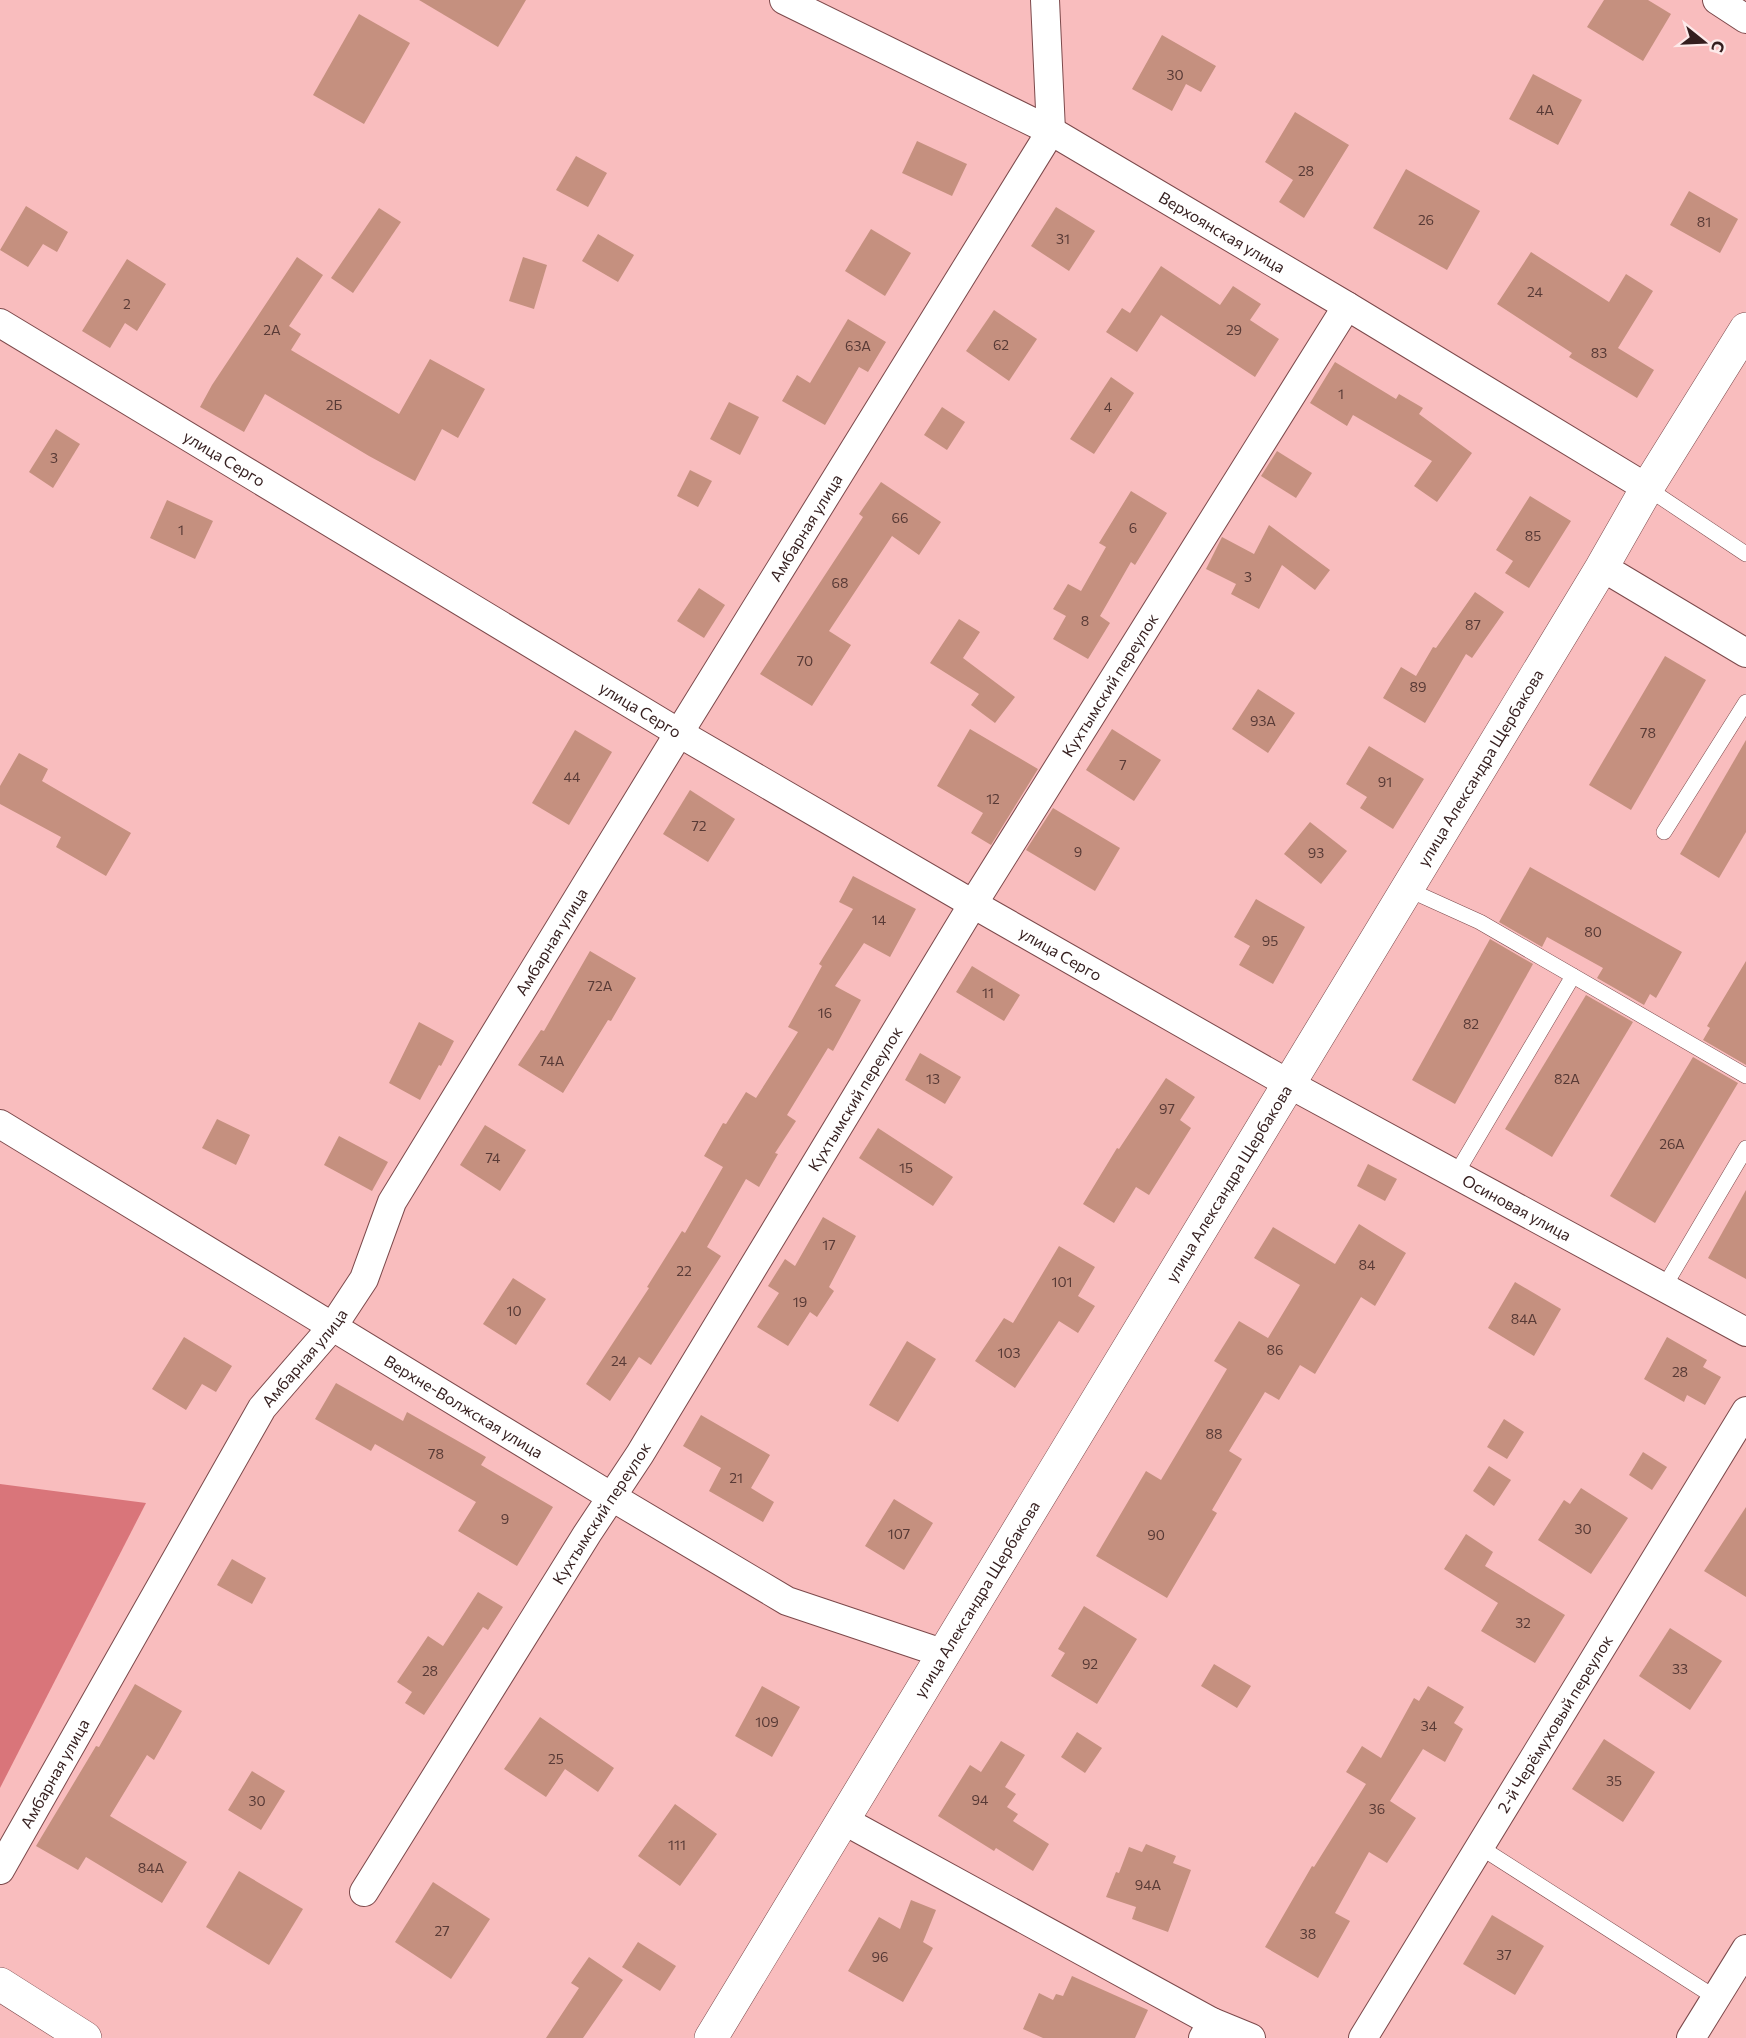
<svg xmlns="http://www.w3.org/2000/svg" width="1746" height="2038" viewBox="0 0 1746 2038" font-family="Commissioner,sans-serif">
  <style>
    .forest { fill: #d9757a }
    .building { fill: #c5907f }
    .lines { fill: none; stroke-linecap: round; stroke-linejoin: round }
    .service-casing { stroke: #7c494b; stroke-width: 16 }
    .minor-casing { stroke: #7c494b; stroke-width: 30 }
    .tertiary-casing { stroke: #7c494b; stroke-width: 34 }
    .secondary-casing { stroke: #7c494b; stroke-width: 34 }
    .service { stroke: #fff; stroke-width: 15 }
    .minor { stroke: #fff; stroke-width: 28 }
    .tertiary { stroke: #fff; stroke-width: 33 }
    .secondary { stroke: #fff; stroke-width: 33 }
    .labels { text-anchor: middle; stroke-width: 5; stroke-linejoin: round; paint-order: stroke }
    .number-label { font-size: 14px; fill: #583a36 }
    .street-label { font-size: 16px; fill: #341e1e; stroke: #fdeaea }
  </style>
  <rect width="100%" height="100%" fill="#f9bdbe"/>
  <polygon class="forest" points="0,1484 146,1503 0,1788"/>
  <g class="building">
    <polygon points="419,0 526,0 498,47"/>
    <polygon points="1604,0 1648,0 1671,14 1643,61 1587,27"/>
    <polygon points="359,14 410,43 364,124 313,95"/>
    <polygon points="1162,35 1216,66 1201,92 1186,84 1172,111 1132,89"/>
    <polygon points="1533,74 1582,100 1558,145 1509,119"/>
    <polygon points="1295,112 1349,145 1304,218 1279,202 1293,180 1265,162"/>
    <polygon points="917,141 967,164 952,196 902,173"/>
    <polygon points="576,156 607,173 588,207 556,190"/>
    <polygon points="1406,169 1480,211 1447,270 1373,228"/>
    <polygon points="1689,191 1738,219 1720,253 1670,225"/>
    <polygon points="26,206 68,232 57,252 43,244 28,267 0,250"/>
    <polygon points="1056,207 1095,231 1069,271 1031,246"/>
    <polygon points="379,208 401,222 353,293 331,278"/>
    <polygon points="871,229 911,253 885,296 845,271"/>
    <polygon points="598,234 634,255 618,282 582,261"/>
    <polygon points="1531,252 1609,302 1626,274 1653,291 1618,348 1654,370 1637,398 1569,357 1572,353 1497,304"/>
    <polygon points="297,257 323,275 289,326 301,334 291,350 399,414 430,359 485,389 458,438 442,429 415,481 369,456 265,394 244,432 200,407 212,385"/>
    <polygon points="523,257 547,265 534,309 509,301"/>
    <polygon points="127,259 166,284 137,331 125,323 110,348 82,331"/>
    <polygon points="1161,266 1220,305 1233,286 1261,304 1250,320 1279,339 1255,377 1161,315 1137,352 1106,332 1122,308 1130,313"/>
    <polygon points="994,310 1037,339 1009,381 966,351"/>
    <polygon points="848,319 886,342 868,372 859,367 825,425 782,401 797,375 810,383"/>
    <polygon points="1335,362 1396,399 1399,394 1423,408 1419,414 1472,453 1437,502 1414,486 1432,461 1353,415 1347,426 1310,403"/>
    <polygon points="1111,377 1134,393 1094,454 1070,439"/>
    <polygon points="729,402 759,417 740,455 710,439"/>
    <polygon points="942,407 965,422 947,450 924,435"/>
    <polygon points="56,429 80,444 53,488 29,472"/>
    <polygon points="1277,451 1312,473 1296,498 1261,476"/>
    <polygon points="690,470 712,481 698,507 677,496"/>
    <polygon points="881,482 941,522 919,555 892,536 829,631 851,645 812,706 760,674 863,517 859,514"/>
    <polygon points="1131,491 1167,513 1135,565 1131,562 1100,616 1110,623 1088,659 1053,639 1066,616 1053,609 1068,584 1081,591 1106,547 1099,543"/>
    <polygon points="1530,496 1571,521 1529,588 1505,573 1513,561 1496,550"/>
    <polygon points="167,500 213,521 195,559 150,538"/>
    <polygon points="1269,525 1330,570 1315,590 1282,565 1259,609 1231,594 1236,584 1206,569 1222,537 1254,554"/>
    <polygon points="699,588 725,605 704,638 677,621"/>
    <polygon points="1475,592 1504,612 1472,658 1466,654 1425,723 1383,698 1401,667 1416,676 1433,647 1436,648"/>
    <polygon points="959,619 980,632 963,658 1015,697 995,723 971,705 979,694 930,663"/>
    <polygon points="1665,656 1706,680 1631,810 1589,785"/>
    <polygon points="1258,689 1295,713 1268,753 1232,729"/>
    <polygon points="970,729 1038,769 991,845 971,833 983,813 937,786"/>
    <polygon points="1112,729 1161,760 1134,801 1086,770"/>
    <polygon points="575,730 612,752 569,825 532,803"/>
    <polygon points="1746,740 1746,832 1719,878 1680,854"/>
    <polygon points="1369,746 1424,779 1393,829 1360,808 1367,797 1346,784"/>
    <polygon points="19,753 48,769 42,781 131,833 106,876 56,847 61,837 0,804 0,786"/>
    <polygon points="690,790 735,819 708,862 663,834"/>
    <polygon points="1053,808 1120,848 1095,891 1026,850"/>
    <polygon points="1310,822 1347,851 1321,884 1284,854"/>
    <polygon points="1530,867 1682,952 1656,998 1650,994 1644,1005 1597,978 1603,968 1547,937 1542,947 1499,922"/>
    <polygon points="853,876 916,909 890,957 864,943 835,986 861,1000 833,1051 828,1048 787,1115 796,1121 775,1153 778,1154 759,1187 746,1179 707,1247 721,1256 651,1365 639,1357 610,1401 586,1384 649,1288 647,1287 682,1231 685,1233 723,1167 704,1156 723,1123 726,1124 746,1092 756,1098 798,1032 788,1027 822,966 819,964 853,909 839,902"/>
    <polygon points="1256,899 1305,927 1273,984 1239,965 1250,946 1234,937"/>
    <polygon points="1490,939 1533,964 1455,1104 1412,1080"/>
    <polygon points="590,951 636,978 611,1021 608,1020 563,1093 518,1065 541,1030 544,1031"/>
    <polygon points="1746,961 1746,1065 1703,1040 1710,1028 1707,1026"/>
    <polygon points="972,966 1020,995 1004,1021 956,992"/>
    <polygon points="1586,995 1633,1022 1552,1157 1505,1129"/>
    <polygon points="419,1022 454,1041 441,1066 439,1065 420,1100 389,1083"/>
    <polygon points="920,1053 961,1077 945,1104 905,1080"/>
    <polygon points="1693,1057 1738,1083 1655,1223 1610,1196"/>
    <polygon points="1166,1078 1195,1097 1180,1120 1191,1128 1149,1195 1136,1187 1114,1223 1083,1204 1117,1148 1119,1149"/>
    <polygon points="217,1119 250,1135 236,1165 202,1148"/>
    <polygon points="485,1125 526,1150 500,1191 460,1165"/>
    <polygon points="878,1128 953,1177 933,1206 859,1158"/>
    <polygon points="339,1136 388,1162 372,1191 324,1165"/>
    <polygon points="1368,1164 1397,1179 1385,1201 1357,1186"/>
    <polygon points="1746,1190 1746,1279 1708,1258"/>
    <polygon points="823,1217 856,1236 829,1287 834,1291 817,1317 810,1312 788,1346 757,1327 779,1293 768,1286 785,1259 795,1266"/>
    <polygon points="1359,1224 1406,1253 1375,1306 1361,1297 1315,1374 1300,1365 1279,1400 1265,1392 1229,1451 1242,1459 1212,1510 1217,1513 1167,1598 1096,1556 1146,1471 1161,1480 1227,1369 1214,1361 1239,1321 1268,1338 1300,1285 1254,1258 1273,1227 1335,1264"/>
    <polygon points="1059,1246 1095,1267 1078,1296 1095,1306 1078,1333 1059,1321 1015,1388 975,1361 1004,1318 1013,1323"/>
    <polygon points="513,1278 546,1299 516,1345 483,1324"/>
    <polygon points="1515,1282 1561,1309 1534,1356 1488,1328"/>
    <polygon points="184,1337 232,1366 216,1392 202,1384 186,1410 152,1389"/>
    <polygon points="1667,1337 1707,1360 1703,1367 1721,1377 1705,1405 1687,1395 1684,1402 1644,1379"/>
    <polygon points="907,1341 936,1359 898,1422 869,1405"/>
    <polygon points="336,1383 403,1421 407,1412 486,1457 481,1465 553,1507 517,1566 458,1531 476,1502 375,1444 371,1451 315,1419"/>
    <polygon points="701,1415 770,1455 751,1488 774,1502 763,1522 709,1491 721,1468 683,1446"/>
    <polygon points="1504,1419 1524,1432 1507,1459 1487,1447"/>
    <polygon points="1643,1452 1667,1467 1652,1490 1629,1475"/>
    <polygon points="1489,1466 1511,1480 1494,1506 1473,1491"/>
    <polygon points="1581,1488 1628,1518 1591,1574 1538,1540 1564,1500 1570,1504"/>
    <polygon points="894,1499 933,1523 904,1570 865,1546"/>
    <polygon points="1746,1507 1746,1597 1704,1571"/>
    <polygon points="1466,1534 1493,1552 1485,1566 1565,1615 1535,1663 1481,1631 1498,1603 1444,1569"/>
    <polygon points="232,1559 266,1578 252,1604 217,1585"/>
    <polygon points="478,1592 503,1607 488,1630 483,1627 424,1715 405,1703 412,1692 397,1682 428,1636 443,1646"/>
    <polygon points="1084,1606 1137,1639 1097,1704 1051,1676 1065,1653 1058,1649"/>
    <polygon points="1670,1628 1722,1661 1690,1710 1639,1676"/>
    <polygon points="1214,1664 1251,1686 1237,1708 1201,1686"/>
    <polygon points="135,1684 182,1711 154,1760 147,1755 110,1816 187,1862 162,1903 86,1857 78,1870 36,1846 96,1746 99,1747"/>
    <polygon points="762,1686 800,1707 772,1757 735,1736"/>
    <polygon points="1428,1686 1464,1707 1454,1723 1463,1729 1445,1762 1423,1749 1390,1801 1416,1818 1387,1863 1369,1852 1335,1913 1350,1921 1318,1978 1265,1947 1312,1866 1314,1867 1366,1784 1346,1772 1362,1746 1381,1758 1414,1698 1419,1701"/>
    <polygon points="540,1717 614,1768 598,1792 565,1769 546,1797 504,1769"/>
    <polygon points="1077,1732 1102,1748 1085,1773 1061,1757"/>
    <polygon points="1604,1739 1655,1772 1623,1822 1572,1789"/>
    <polygon points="1001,1741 1025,1755 1005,1787 1016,1794 1007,1807 1018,1814 1013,1821 1049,1844 1033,1871 996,1848 994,1851 938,1816 970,1765 981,1772"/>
    <polygon points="252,1771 285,1791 261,1830 228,1810"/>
    <polygon points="675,1804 717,1834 680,1886 638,1856"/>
    <polygon points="1146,1844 1176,1856 1173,1863 1191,1870 1168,1932 1132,1919 1136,1907 1106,1897 1116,1872 1119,1873 1129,1847 1142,1852"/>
    <polygon points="239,1871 303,1909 269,1965 206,1927"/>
    <polygon points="433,1882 490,1919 451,1979 395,1942"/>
    <polygon points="911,1900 936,1910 923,1942 933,1948 903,2002 848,1971 879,1917 900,1929"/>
    <polygon points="1492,1915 1544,1946 1515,1995 1463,1964"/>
    <polygon points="638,1942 676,1966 660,1991 622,1967"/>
    <polygon points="589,1957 623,1980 583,2038 546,2038 579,1988 571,1983"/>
    <polygon points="1072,1976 1148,2010 1135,2038 1043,2038 1023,2029 1039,1993 1053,2000 1056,1994 1063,1996"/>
  </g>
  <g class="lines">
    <g class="service-casing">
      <g id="service">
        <polyline points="1647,488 1746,554"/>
        <polyline points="1664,832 1746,702"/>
        <polyline points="1407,889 1480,922 1746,1076"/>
        <polyline points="1456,1174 1573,976"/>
        <polyline points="1664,1287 1746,1148"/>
        <polyline points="1480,1847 1716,1998"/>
      </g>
    </g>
    <g class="minor-casing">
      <g id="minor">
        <path id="s1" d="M 784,0 L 1051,131 L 1347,306 L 1647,488"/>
        <polyline points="1717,0 1746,19"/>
        <path id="s2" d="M 0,323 L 679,733 L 973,904 L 1289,1084 L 1746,1332"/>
        <polyline points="1602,567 1746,653"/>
        <path id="s3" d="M 0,1124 L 612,1497 L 787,1601 L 945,1654"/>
        <polyline points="843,1820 1212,2022"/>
        <path id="s4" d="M 0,1870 L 262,1408 L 333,1326 L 364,1279 L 392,1202 L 679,733 L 1051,131 L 1045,0"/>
        <path id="s5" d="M 364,1892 L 587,1534 L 640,1454 L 973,904 L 1347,306"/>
        <polyline points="1203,2038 1212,2022 1251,2038"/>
        <path id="s6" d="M 1363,2038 L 1746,1411"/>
        <polyline points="1691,2038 1746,1949"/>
      </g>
    </g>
    <g class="tertiary-casing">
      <g id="tertiary">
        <path id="s7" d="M 711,2038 L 1602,567 L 1647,488 L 1746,329"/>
      </g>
    </g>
    <g class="secondary-casing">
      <polyline id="secondary" points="0,1984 85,2038"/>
    </g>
    <use href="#service" class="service"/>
    <use href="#minor" class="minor"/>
    <use href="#tertiary" class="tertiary"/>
    <use href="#secondary" class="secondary"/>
  </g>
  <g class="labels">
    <g class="number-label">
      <text x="1175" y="80">30</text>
      <text x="1545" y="115">4А</text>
      <text x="1306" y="176">28</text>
      <text x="1426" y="225">26</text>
      <text x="1704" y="227">81</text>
      <text x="1063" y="244">31</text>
      <text x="1535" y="297">24</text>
      <text x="127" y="309">2</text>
      <text x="272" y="335">2А</text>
      <text x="1234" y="335">29</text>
      <text x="1001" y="350">62</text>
      <text x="858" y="351">63А</text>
      <text x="1599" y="358">83</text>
      <text x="1341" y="399">1</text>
      <text x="334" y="410">2Б</text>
      <text x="1108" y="412">4</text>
      <text x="54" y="463">3</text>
      <text x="900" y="523">66</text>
      <text x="1133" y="533">6</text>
      <text x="181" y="535">1</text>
      <text x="1533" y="541">85</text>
      <text x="1248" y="582">3</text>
      <text x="840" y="588">68</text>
      <text x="1085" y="626">8</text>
      <text x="1473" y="630">87</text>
      <text x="805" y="666">70</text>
      <text x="1418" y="692">89</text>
      <text x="1263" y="726">93А</text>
      <text x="1648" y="738">78</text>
      <text x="1123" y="770">7</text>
      <text x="572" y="782">44</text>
      <text x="1385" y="787">91</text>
      <text x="993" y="804">12</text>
      <text x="699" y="831">72</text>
      <text x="1078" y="857">9</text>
      <text x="1316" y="858">93</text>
      <text x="879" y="925">14</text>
      <text x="1593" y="937">80</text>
      <text x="1270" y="946">95</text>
      <text x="600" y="991">72А</text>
      <text x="988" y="998">11</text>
      <text x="825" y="1018">16</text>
      <text x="1471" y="1029">82</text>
      <text x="552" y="1066">74А</text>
      <text x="933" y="1084">13</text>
      <text x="1567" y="1084">82А</text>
      <text x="1167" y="1114">97</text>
      <text x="1672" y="1149">26А</text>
      <text x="493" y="1163">74</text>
      <text x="906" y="1173">15</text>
      <text x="829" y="1250">17</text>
      <text x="1367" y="1270">84</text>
      <text x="684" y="1276">22</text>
      <text x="1062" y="1287">101</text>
      <text x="800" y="1307">19</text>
      <text x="514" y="1316">10</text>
      <text x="1524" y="1324">84А</text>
      <text x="1275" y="1355">86</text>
      <text x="1009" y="1358">103</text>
      <text x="619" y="1366">24</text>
      <text x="1680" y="1377">28</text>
      <text x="1214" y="1439">88</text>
      <text x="436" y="1459">78</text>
      <text x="736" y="1483">21</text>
      <text x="505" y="1524">9</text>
      <text x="1583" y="1534">30</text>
      <text x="899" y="1539">107</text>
      <text x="1156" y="1540">90</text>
      <text x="1523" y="1628">32</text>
      <text x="1090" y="1669">92</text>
      <text x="1680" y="1674">33</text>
      <text x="430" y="1676">28</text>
      <text x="767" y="1727">109</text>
      <text x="1429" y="1731">34</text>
      <text x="556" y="1764">25</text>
      <text x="1614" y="1786">35</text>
      <text x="980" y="1805">94</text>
      <text x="257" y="1806">30</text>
      <text x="1377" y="1814">36</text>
      <text x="677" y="1850">111</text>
      <text x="151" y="1873">84А</text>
      <text x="1148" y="1890">94А</text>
      <text x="442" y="1936">27</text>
      <text x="1308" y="1939">38</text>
      <text x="1504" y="1960">37</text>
      <text x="880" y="1962">96</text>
    </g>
    <g class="street-label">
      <text dy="6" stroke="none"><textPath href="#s1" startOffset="496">Верхоянская улица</textPath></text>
      <text dy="6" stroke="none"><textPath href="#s2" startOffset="262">улица Серго</textPath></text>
      <text dy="6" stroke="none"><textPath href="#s4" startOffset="1569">Амбарная улица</textPath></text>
      <text dy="6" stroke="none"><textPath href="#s5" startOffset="1419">Кухтымский переулок</textPath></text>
      <text dy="6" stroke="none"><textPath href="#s2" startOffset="748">улица Серго</textPath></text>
      <text dy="6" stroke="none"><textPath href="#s7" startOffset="1485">улица Александра Щербакова</textPath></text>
      <text dy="6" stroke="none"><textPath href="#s4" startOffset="1083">Амбарная улица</textPath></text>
      <text dy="6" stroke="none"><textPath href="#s2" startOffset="1234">улица Серго</textPath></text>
      <text dy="6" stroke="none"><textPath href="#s5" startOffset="933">Кухтымский переулок</textPath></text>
      <text dy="6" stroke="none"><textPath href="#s7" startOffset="999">улица Александра Щербакова</textPath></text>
      <text dy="6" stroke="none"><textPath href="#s2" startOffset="1756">Осиновая улица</textPath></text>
      <text dy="6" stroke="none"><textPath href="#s4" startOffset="597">Амбарная улица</textPath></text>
      <text dy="6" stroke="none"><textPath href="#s3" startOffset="543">Верхне-Волжская улица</textPath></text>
      <text dy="6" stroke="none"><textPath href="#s5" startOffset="447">Кухтымский переулок</textPath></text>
      <text dy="6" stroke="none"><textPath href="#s7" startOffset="513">улица Александра Щербакова</textPath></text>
      <text dy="6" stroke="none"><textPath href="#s6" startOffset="368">2-й Черёмуховый переулок</textPath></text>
      <text dy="6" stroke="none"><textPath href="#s4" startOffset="111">Амбарная улица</textPath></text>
    </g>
  </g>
  <g transform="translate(1704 42) rotate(108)" stroke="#fdeaea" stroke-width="4.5" paint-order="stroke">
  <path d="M0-4.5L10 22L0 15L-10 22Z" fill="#341e1e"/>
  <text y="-9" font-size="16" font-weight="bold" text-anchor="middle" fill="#341e1e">С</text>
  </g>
</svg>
